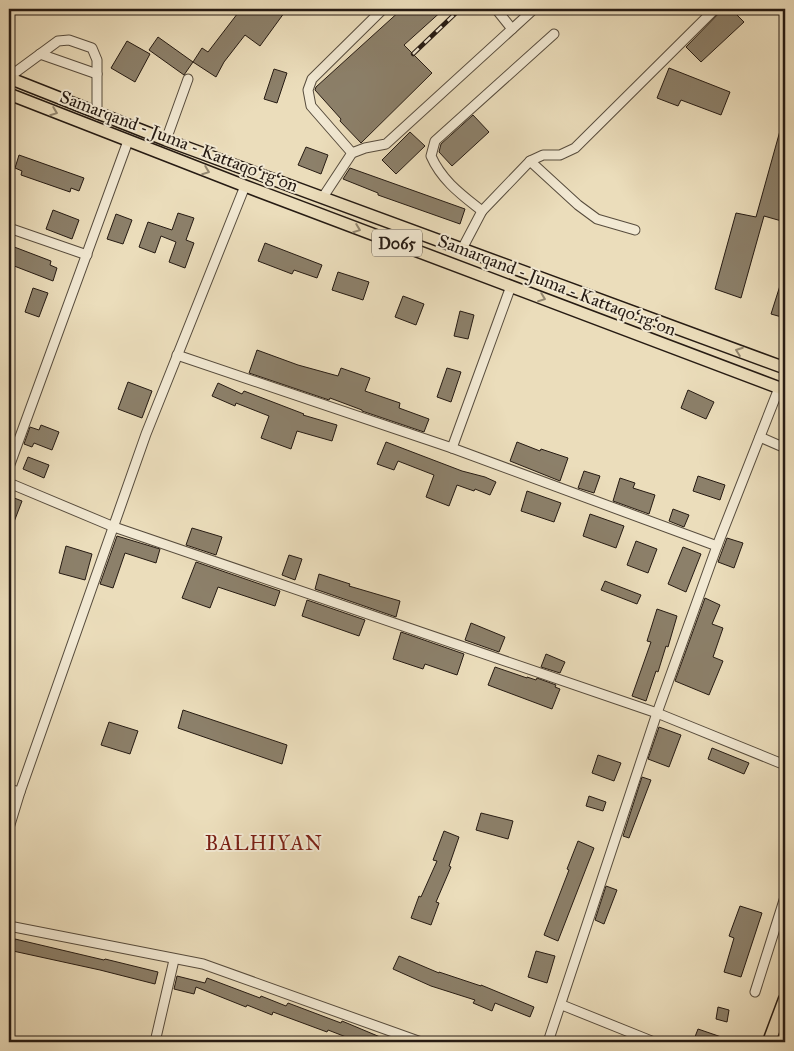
<svg xmlns="http://www.w3.org/2000/svg" width="794" height="1051" viewBox="0 0 794 1051" font-family="'IM FELL Great Primer',serif">
  <style>
    .building { fill: #8c806a; stroke: #261b13 }
    .lines { fill: none; stroke-linecap: round; stroke-linejoin: round }
    .minor-casing { stroke: #574c3d; stroke-width: 11 }
    .major-casing { stroke: #261b13; stroke-width: 14 }
    .highway-casing { stroke: #261b13; stroke-width: 15 }
    .minor { stroke: #f2e9d3; stroke-width: 9 }
    .major { stroke: #ebddbb; stroke-width: 11 }
    .highway { stroke: #ebddbb; stroke-width: 12 }
    .rail-casing { stroke: #261b13; stroke-width: 4.5 }
    .rail { stroke: #f2e9d3; stroke-width: 2.5; stroke-dasharray: 8; stroke-linecap: butt }
    .oneway { stroke: #92866f }
    .labels { text-anchor: middle; stroke-width: 4; stroke-linejoin: round; paint-order: stroke }
    .shield { fill: #f2e9d3; stroke: #63594d; stroke-width: 1 }
    .shield-label { font-size: 16px; font-weight: bold; fill: #261b13 }
    .street-label { font-size: 18px; fill: #261b13; stroke: #f2e9d3 }
    .quarter-label { font-size: 20px; letter-spacing: 1px; fill: #7a1f14; stroke: #f2e9d3 }
  </style>
  <rect width="100%" height="100%" fill="#ebddbb"/>
  <filter id="stains"><feTurbulence type="fractalNoise" baseFrequency=".004" numOctaves="4"/><feColorMatrix values="0 0 0 0 .2 0 0 0 0 .09 0 0 0 0 .02 0 0 0 .5 -.17"/></filter>
  <radialGradient id="worn" r=".72"><stop offset=".6" stop-color="#630" stop-opacity="0"/><stop offset="1" stop-color="#630" stop-opacity=".3"/></radialGradient>
  <g class="building">
    <polygon points="241,9 287,9 260,46 245,35 224,62 216,77 193,62 202,48 208,52"/>
    <polygon points="402,9 444,9 404,45 432,73 361,143 340,121 341,119 315,90 316,87"/>
    <polygon points="723,9 731,9 744,22 701,62 686,47"/>
    <polygon points="158,37 193,62 184,75 149,50"/>
    <polygon points="127,41 150,54 135,82 111,68"/>
    <polygon points="669,68 730,92 721,115 681,100 678,106 657,98"/>
    <polygon points="274,69 287,73 277,103 264,99"/>
    <polygon points="473,115 489,132 452,166 439,152 441,144"/>
    <polygon points="783,120 785,120 785,222 764,216 741,298 715,289 736,213 756,217"/>
    <polygon points="410,132 425,146 396,174 382,160"/>
    <polygon points="306,147 328,155 321,174 298,165"/>
    <polygon points="19,155 84,178 79,191 71,188 70,192 21,175 22,171 15,168"/>
    <polygon points="350,168 465,209 460,224 378,195 378,193 343,179"/>
    <polygon points="53,210 79,220 72,239 46,229"/>
    <polygon points="178,213 194,218 186,240 194,243 185,268 169,262 176,242 161,236 155,253 139,247 148,222 172,230"/>
    <polygon points="116,214 132,220 123,244 107,239"/>
    <polygon points="265,243 322,265 317,278 294,270 292,274 258,261"/>
    <polygon points="9,245 51,261 50,265 57,268 53,281 9,264"/>
    <polygon points="338,272 369,282 363,300 332,290"/>
    <polygon points="784,273 785,274 785,318 771,314"/>
    <polygon points="33,288 48,293 39,317 25,312"/>
    <polygon points="403,296 424,304 416,325 395,317"/>
    <polygon points="460,311 474,315 468,339 454,336"/>
    <polygon points="257,350 298,365 338,376 341,368 370,378 365,391 400,403 399,408 429,419 424,432 362,411 362,410 330,398 329,400 249,373"/>
    <polygon points="447,368 461,372 451,402 437,397"/>
    <polygon points="128,382 152,391 142,418 118,409"/>
    <polygon points="218,383 242,394 244,391 304,414 303,415 337,425 332,441 297,431 291,449 261,438 269,416 236,403 235,406 212,396"/>
    <polygon points="688,390 714,402 706,419 681,408"/>
    <polygon points="41,425 59,432 52,450 34,443 32,447 24,444 30,427 39,430"/>
    <polygon points="386,442 462,471 485,477 496,482 490,495 475,489 474,491 457,485 449,506 426,497 434,475 398,461 394,470 377,464"/>
    <polygon points="517,442 540,451 541,449 568,458 560,481 510,461"/>
    <polygon points="28,457 49,465 44,478 23,469"/>
    <polygon points="584,471 600,476 594,493 578,488"/>
    <polygon points="698,476 725,485 720,500 693,491"/>
    <polygon points="620,478 635,483 633,488 655,495 649,514 613,501"/>
    <polygon points="527,491 561,503 554,522 521,511"/>
    <polygon points="9,496 22,501 9,535"/>
    <polygon points="673,509 689,515 684,527 669,521"/>
    <polygon points="590,514 624,526 616,548 583,536"/>
    <polygon points="192,528 222,537 216,555 186,545"/>
    <polygon points="117,536 160,549 156,563 125,553 113,588 100,584"/>
    <polygon points="727,538 743,543 734,568 718,562"/>
    <polygon points="636,541 657,549 648,573 627,565"/>
    <polygon points="66,546 92,554 85,580 59,573"/>
    <polygon points="683,547 701,554 686,592 668,584"/>
    <polygon points="289,555 302,559 295,580 282,575"/>
    <polygon points="196,562 280,591 275,606 218,587 210,608 182,598"/>
    <polygon points="319,574 350,584 349,586 400,601 396,617 315,589"/>
    <polygon points="605,581 641,595 637,604 601,590"/>
    <polygon points="705,598 720,605 712,624 723,628 713,657 723,661 709,695 675,681"/>
    <polygon points="307,600 365,620 359,636 302,616"/>
    <polygon points="657,609 677,616 668,647 666,646 658,672 656,671 646,701 632,696 651,642 647,641"/>
    <polygon points="471,623 505,637 499,652 465,640"/>
    <polygon points="401,632 464,654 457,675 425,664 423,669 393,659"/>
    <polygon points="546,654 565,662 560,673 541,667"/>
    <polygon points="495,667 527,678 527,677 536,680 537,678 556,685 555,687 560,689 552,709 488,685"/>
    <polygon points="183,710 287,745 282,764 178,728"/>
    <polygon points="109,722 138,731 130,754 101,745"/>
    <polygon points="659,727 681,735 669,767 648,759"/>
    <polygon points="712,748 749,763 744,774 708,759"/>
    <polygon points="598,755 621,763 614,781 592,773"/>
    <polygon points="642,777 651,780 629,838 623,836"/>
    <polygon points="589,796 606,802 603,811 586,806"/>
    <polygon points="481,813 513,821 508,839 476,830"/>
    <polygon points="444,831 459,837 449,866 451,867 436,902 439,903 431,925 411,918 419,896 421,897 437,861 433,860"/>
    <polygon points="578,841 594,848 558,941 544,935 569,870 567,869"/>
    <polygon points="606,886 617,890 604,924 595,920"/>
    <polygon points="740,906 762,913 741,977 724,972 734,938 729,936"/>
    <polygon points="15,939 104,960 105,959 158,972 155,984 100,970 13,951"/>
    <polygon points="536,951 555,956 547,983 528,977"/>
    <polygon points="399,956 439,973 439,972 481,986 481,985 534,1007 530,1017 495,1003 492,1011 473,1003 475,1000 431,986 393,969"/>
    <polygon points="177,976 205,983 207,978 260,998 261,996 286,1006 288,1003 341,1023 342,1021 392,1042 359,1042 328,1030 327,1032 273,1012 272,1015 247,1005 246,1007 196,987 194,994 174,989"/>
    <polygon points="718,1007 729,1010 727,1022 716,1019"/>
    <polygon points="698,1029 733,1041 732,1042 693,1042"/>
  </g>
  <g class="lines">
    <g class="minor-casing">
      <g id="minor">
        <polyline points="496,9 512,29"/>
        <polyline points="40,54 97,74"/>
        <polyline points="9,77 58,41 69,40 92,48 97,60 97,114"/>
        <polyline points="166,140 188,79"/>
        <polyline points="352,153 311,106 308,90 312,79 383,9"/>
        <polyline points="530,161 578,205 597,219 635,230"/>
        <polyline points="323,197 352,153 365,148 386,144 534,9"/>
        <path d="M 482,211 C 462,195 442,181 431,156 L 435,141 L 554,34"/>
        <polyline points="9,228 87,255"/>
        <polyline points="462,249 482,211 530,161 543,155 560,155 575,148 715,9"/>
        <polyline points="177,355 452,448 717,546"/>
        <polyline points="760,437 785,448"/>
        <polyline points="452,448 511,286"/>
        <polyline points="9,467 128,141"/>
        <polyline points="9,483 114,527 657,713 785,765"/>
        <polyline points="9,789 20,792 146,434 245,186"/>
        <polyline points="9,828 20,792"/>
        <polyline points="9,926 203,964 421,1042"/>
        <polyline points="755,992 785,897"/>
        <polyline points="562,1005 654,1042"/>
        <polyline points="155,1042 174,960"/>
        <polyline points="548,1042 657,713 717,546 779,388"/>
      </g>
    </g>
    <g class="major-casing">
      <g id="major">
        <polyline points="9,78 166,140 785,368"/>
        <polyline points="9,94 245,186 785,390"/>
      </g>
    </g>
    <g class="highway-casing">
      <g id="highway">
        <polyline points="769,1042 785,999"/>
        <polyline points="783,1042 785,1037"/>
      </g>
    </g>
    <use href="#minor" class="minor"/>
    <use href="#major" class="major"/>
    <use href="#highway" class="highway"/>
    <g class="rail-casing">
      <polyline id="rail" points="413,54 460,9"/>
    </g>
    <use href="#rail" class="rail"/>
  </g>
  <defs><path id="oneway-chevron" d="M-2-3.5L2.5 0L-2 3.5" fill="none" stroke-width="1.6" stroke-linecap="round" stroke-linejoin="round" transform="scale(1.25)"/></defs>
  <g class="oneway">
    <use href="#oneway-chevron" transform="translate(54 112) rotate(21)"/>
    <use href="#oneway-chevron" transform="translate(206 171) rotate(21)"/>
    <use href="#oneway-chevron" transform="translate(357 229) rotate(21)"/>
    <use href="#oneway-chevron" transform="translate(542 298) rotate(21)"/>
    <use href="#oneway-chevron" transform="translate(739 351) rotate(-160)"/>
  </g>
  <g class="labels">
    <rect class="shield" x="372" y="229.5" width="50" height="27" rx="4"/>
    <g class="shield-label">
      <text x="397" y="249">D065</text>
    </g>
    <g class="street-label">
      <text transform="translate(179 141) rotate(21)" y="6">Samarqand - Juma - Kattaqo‘rg‘on</text>
      <text transform="translate(557 285) rotate(21)" y="6">Samarqand - Juma - Kattaqo‘rg‘on</text>
    </g>
    <g class="quarter-label">
      <text x="264" y="850">BALHIYAN</text>
    </g>
  </g>
  <rect width="794" height="1051" fill="none" stroke="#ebddbb" stroke-width="30"/>
  <rect x="10" y="10" width="774" height="1031" fill="none" stroke="#261b13" stroke-width="2.5"/>
  <rect x="15" y="15" width="764" height="1021" fill="none" stroke="#261b13"/>
  <rect width="100%" height="100%" filter="url(#stains)"/>
  <rect width="100%" height="100%" fill="url(#worn)"/>
</svg>
